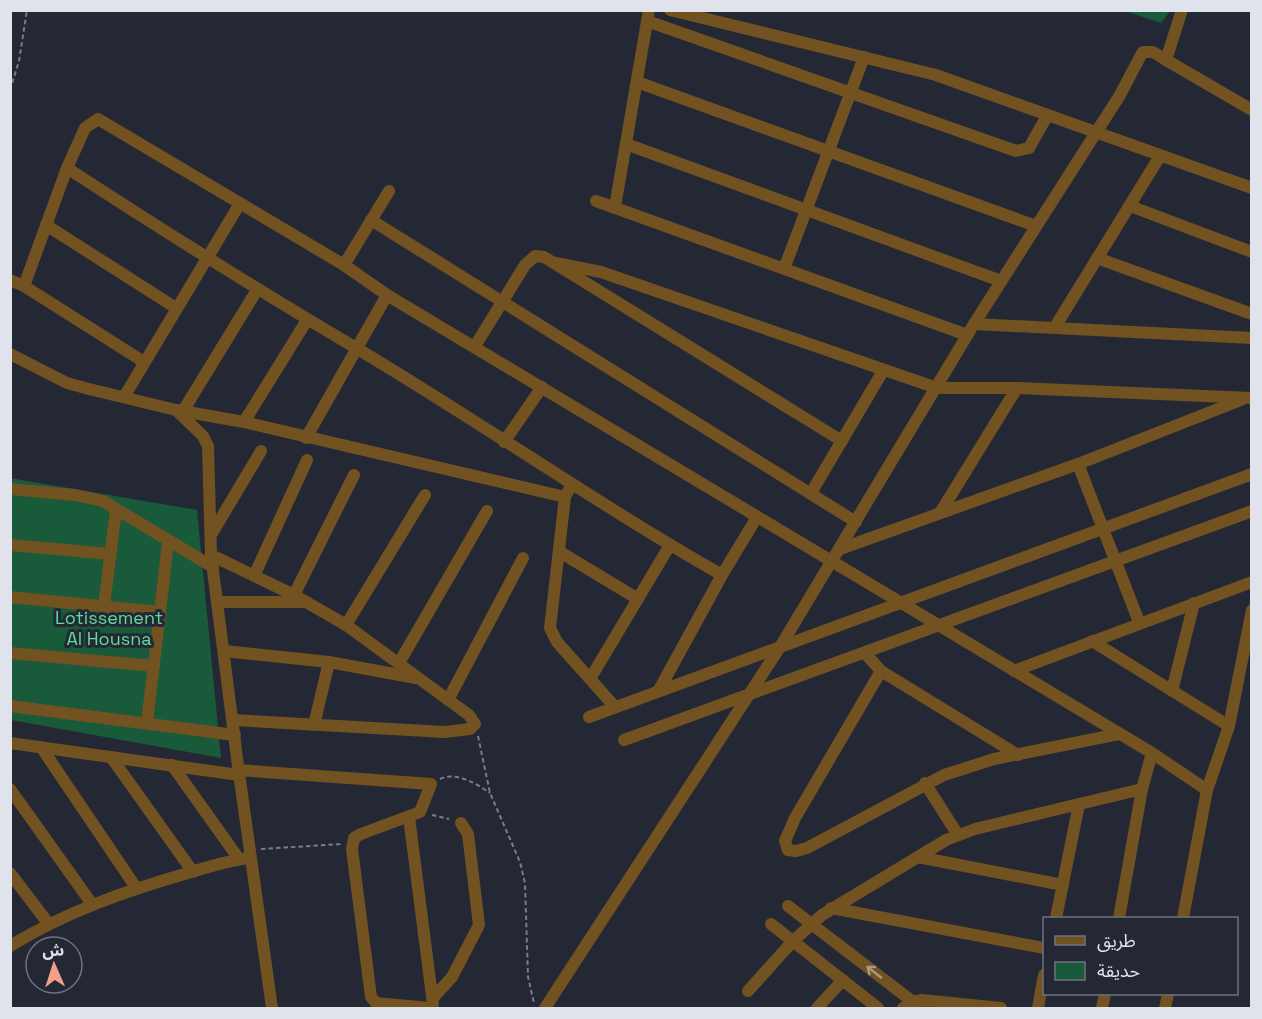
<svg xmlns="http://www.w3.org/2000/svg" width="1262" height="1019" viewBox="0 0 1262 1019" font-family="'Space Grotesk','Noto Sans Arabic',sans-serif">
  <style>
    .green { fill: #185a3a }
    .lines { fill: none; stroke-linecap: round; stroke-linejoin: round }
    .path { stroke: #797d87; stroke-width: 2; stroke-dasharray: 4.5 3; stroke-linecap: butt }
    .street { stroke: #725220; stroke-width: 12 }
    .oneway { stroke: #a99a86 }
    .labels { text-anchor: middle; stroke-width: 6; stroke-linejoin: round; paint-order: stroke }
    .park-label { font-size: 18px; fill: #60db9c; stroke: #242834 }
  </style>
  <rect width="100%" height="100%" fill="#242834"/>
  <g class="green">
    <polygon points="1125,11 1170,11 1161,23"/>
    <polygon points="10,478 197,510 221,758 11,720"/>
  </g>
  <g class="lines">
    <g class="path">
      <polyline points="10,90 19,61 27,10"/>
      <polyline points="478,736 490,793 520,862 525,883 528,977 534,1003"/>
      <path d="M 440,779 C 456,771 477,784 490,793"/>
      <polyline points="432,815 449,819"/>
      <polyline points="261,849 342,844"/>
    </g>
    <g class="street">
      <polyline points="670,10 936,75 1252,188"/>
      <polyline points="647,21 1016,151 1029,148 1047,116"/>
      <polyline points="1166,60 1252,110"/>
      <polyline points="637,82 1036,226"/>
      <polyline points="626,144 1001,281"/>
      <path d="M 67,168 C 162,230 258,290 356,348 C 479,421 597,504 722,575"/>
      <polyline points="596,201 967,335"/>
      <polyline points="1130,206 1252,252"/>
      <polyline points="615,207 649,10"/>
      <polyline points="371,220 856,522"/>
      <polyline points="46,225 176,308"/>
      <polyline points="1097,258 1252,314"/>
      <polyline points="556,263 601,272 937,388 1017,388 1252,398"/>
      <polyline points="344,265 389,191"/>
      <polyline points="784,269 864,57"/>
      <polyline points="10,280 24,286 144,362"/>
      <polyline points="24,286 67,168 85,128 98,119 344,265 387,295 1152,753 1207,790"/>
      <polyline points="974,324 1252,338"/>
      <polyline points="1055,327 1160,156"/>
      <polyline points="475,346 525,265 535,256 544,257 842,441"/>
      <polyline points="10,354 67,383 89,389 176,410 244,422 565,497 572,484"/>
      <polyline points="124,397 239,205"/>
      <polyline points="176,410 203,436 208,446 211,555 238,766 272,1008"/>
      <polyline points="183,411 257,290"/>
      <polyline points="244,422 307,320"/>
      <polyline points="306,438 387,295"/>
      <polyline points="504,442 542,387"/>
      <polyline points="1078,464 1139,622"/>
      <polyline points="10,489 75,495 103,501 213,567"/>
      <polyline points="811,493 883,371"/>
      <polyline points="565,497 550,628 557,642 615,707"/>
      <polyline points="940,513 1017,388"/>
      <polyline points="211,535 261,451"/>
      <polyline points="10,545 110,554"/>
      <polyline points="840,549 1078,464 1241,400"/>
      <polyline points="560,552 638,599"/>
      <polyline points="211,555 294,595 346,625 469,715 475,724 470,729 445,732 233,720"/>
      <polyline points="254,576 307,460"/>
      <polyline points="294,595 354,475"/>
      <polyline points="10,597 160,612"/>
      <polyline points="217,602 306,602"/>
      <polyline points="104,606 116,510"/>
      <polyline points="346,625 425,495"/>
      <polyline points="1092,641 1229,726"/>
      <polyline points="224,651 329,662 416,678"/>
      <polyline points="10,653 154,666"/>
      <polyline points="865,653 881,671 1018,755"/>
      <polyline points="399,663 487,511"/>
      <polyline points="881,671 795,818 785,841 788,850 796,851 807,848 944,775 994,759 1119,734"/>
      <polyline points="1014,671 1252,582"/>
      <polyline points="590,679 670,545"/>
      <polyline points="659,690 722,575 757,517"/>
      <polyline points="1172,691 1194,603"/>
      <polyline points="448,700 523,558"/>
      <polyline points="10,706 235,735"/>
      <polyline points="589,717 1252,474"/>
      <polyline points="147,723 168,543"/>
      <polyline points="314,725 329,662"/>
      <polyline points="624,740 1252,511"/>
      <polyline points="10,743 239,775"/>
      <polyline points="41,747 137,889"/>
      <polyline points="111,757 193,872"/>
      <polyline points="172,765 239,859"/>
      <polyline points="238,770 431,784 420,812 361,834 354,838 352,849 371,997 376,1003 429,1008"/>
      <polyline points="925,783 958,835"/>
      <polyline points="10,789 92,904"/>
      <polyline points="409,817 433,1004"/>
      <polyline points="918,857 1063,885"/>
      <polyline points="10,873 48,923"/>
      <polyline points="788,906 921,1008"/>
      <polyline points="831,908 1044,948"/>
      <polyline points="1056,918 1079,804"/>
      <polyline points="1119,918 1142,789 1152,753"/>
      <polyline points="1183,918 1207,790 1229,726 1252,610"/>
      <polyline points="771,924 878,1008"/>
      <path d="M 10,946 C 66,912 125,891 188,873 C 208,867 229,860 250,858"/>
      <polyline points="748,991 793,941 822,915 946,840 975,829 1142,789"/>
      <polyline points="432,999 452,977 479,925 468,834 461,823"/>
      <polyline points="545,1008 780,647 974,324 1120,95 1141,55 1143,52 1153,52 1166,60 1182,10"/>
      <polyline points="817,1008 843,980"/>
      <polyline points="903,1008 912,1002 922,1000 1001,1008"/>
      <polyline points="1038,1008 1044,975"/>
      <polyline points="1102,1008 1105,994"/>
      <polyline points="1165,1008 1168,994"/>
    </g>
  </g>
  <defs><path id="oneway-shaft" d="M-6 0H5M1.5-3L5.5 0L1.5 3" fill="none" stroke-width="1.6" stroke-linecap="round" stroke-linejoin="round" transform="scale(1.5)"/></defs>
  <use class="oneway" href="#oneway-shaft" transform="translate(874 972) rotate(-142)"/>
  <g class="labels">
    <g class="park-label">
      <text x="109" y="624">Lotissement<tspan x="109" dy="21">Al Housna</tspan></text>
    </g>
  </g>
  <rect width="1262" height="1019" fill="none" stroke="#e0e3ec" stroke-width="24"/>
  <rect x="1043" y="917" width="195" height="78" fill="#242834" stroke="#6f737e" stroke-width="1.5"/>
  <rect x="1055" y="936" width="30" height="9" fill="#725220" stroke="#6f737e" stroke-width="1.5"/>
  <text x="1097" y="947" font-size="18" fill="#e0e3ec">طريق</text>
  <rect x="1055" y="962" width="30" height="18" fill="#185a3a" stroke="#6f737e" stroke-width="1.5"/>
  <text x="1097" y="977" font-size="18" fill="#e0e3ec">حديقة</text>
  <g transform="translate(54 965) rotate(357)"><circle r="28" fill="#242834" stroke="#6f737e" stroke-width="1.5"/>
  <path d="M0-4.5L10 22L0 15L-10 22Z" fill="#f49e8a"/>
  <text y="-9" font-size="16" font-weight="bold" text-anchor="middle" fill="#e0e3ec">ش</text>
  </g>
</svg>
